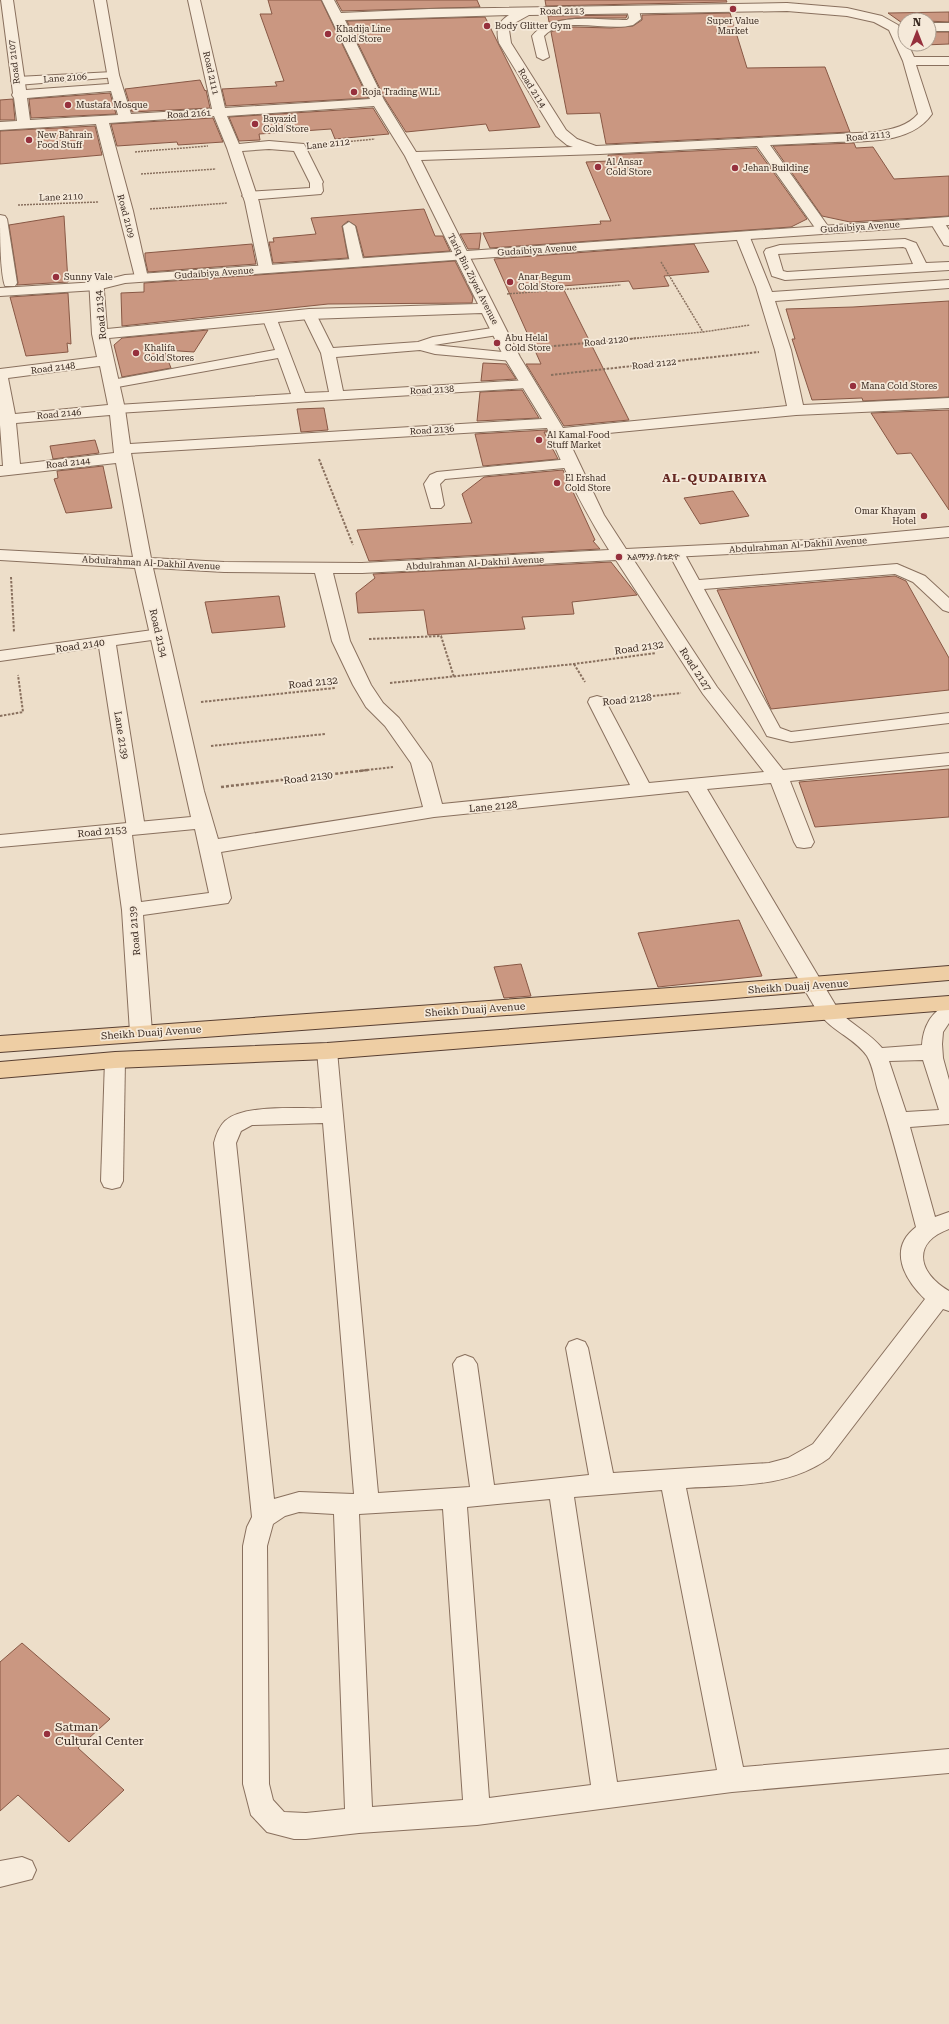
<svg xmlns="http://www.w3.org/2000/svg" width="949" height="2024" viewBox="0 0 949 2024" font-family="'Roboto Serif','Noto Sans Ethiopic',serif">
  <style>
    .building { fill: #ca9781; stroke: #885845 }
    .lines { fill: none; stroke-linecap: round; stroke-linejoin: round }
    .service-casing { stroke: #89705e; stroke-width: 2 }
    .minor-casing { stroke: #89705e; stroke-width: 2 }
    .tertiary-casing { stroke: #89705e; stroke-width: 2 }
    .primary-casing { stroke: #583f32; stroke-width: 2 }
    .path-far2 { stroke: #89705e; stroke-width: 1.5; stroke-dasharray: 2 1; stroke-linecap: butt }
    .path-far1 { stroke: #89705e; stroke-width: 2; stroke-dasharray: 2.5 1.5; stroke-linecap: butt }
    .path { stroke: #89705e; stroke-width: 2.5; stroke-dasharray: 3 2; stroke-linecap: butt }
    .service { fill: #f8eddd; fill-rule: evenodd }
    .minor { fill: #f8eddd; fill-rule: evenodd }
    .tertiary { fill: #f8eddd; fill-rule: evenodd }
    .primary { fill: #eecea4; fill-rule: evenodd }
    .poi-dot { fill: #96303d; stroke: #f5e9d9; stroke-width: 1.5 }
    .labels { text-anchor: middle; stroke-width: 3.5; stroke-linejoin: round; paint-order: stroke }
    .far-street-label { font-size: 9px; fill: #3a2a21; stroke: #f5e9d9 }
    .far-poi-label { font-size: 9px; fill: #3a2a21; stroke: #f5e9d9; text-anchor: start }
    .street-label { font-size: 10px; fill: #3a2a21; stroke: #f5e9d9 }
    .far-district-label { font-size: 12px; font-weight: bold; letter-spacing: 1px; fill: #652822; stroke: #f5e9d9 }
    .near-poi-label { font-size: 12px; fill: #3a2a21; stroke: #f5e9d9; text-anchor: start }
  </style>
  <rect width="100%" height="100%" fill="#eddec9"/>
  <g class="building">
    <polygon points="268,0 321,0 368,98 226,106 222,89 277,86 275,82 284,81 260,14 272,14"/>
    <polygon points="336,0 477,0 480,7 342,11"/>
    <polygon points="545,0 726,0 727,2 546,6"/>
    <polygon points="949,12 949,22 905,20 905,25 888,13"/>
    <polygon points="730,13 747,68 825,67 850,132 606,144 600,113 567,114 551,32 553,31 574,27 611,28 633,26 642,20 642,15"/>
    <polygon points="627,15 626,18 576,18 549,22 548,16"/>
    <polygon points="485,17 540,127 489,131 486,124 406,132 385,99 347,21"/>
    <polygon points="929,32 949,32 949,44 924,45 929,44"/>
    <polygon points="200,80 205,91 206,90 210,108 132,112 125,89"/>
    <polygon points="110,93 116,114 31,118 29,99"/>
    <polygon points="13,99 15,120 0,120 0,100"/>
    <polygon points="373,108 389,134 335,139 331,129 259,134 260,140 239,141 229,117"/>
    <polygon points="213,118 223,142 178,145 177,142 117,146 111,124"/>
    <polygon points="95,126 102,155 0,164 0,131"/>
    <polygon points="854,143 856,148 873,147 894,179 949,176 949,216 850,222 822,216 773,146"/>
    <polygon points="756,148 807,219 791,227 490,248 483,233 601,224 600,221 611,221 586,162 609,161 608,155"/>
    <polygon points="424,209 435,236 443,236 450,251 364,257 356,226 348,221 342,226 348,258 273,263 269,242 274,242 273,238 316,234 311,218"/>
    <polygon points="64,216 68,282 17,285 18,283 9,225"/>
    <polygon points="481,233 479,249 468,249 460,234"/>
    <polygon points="252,244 256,264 148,272 145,259 145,253"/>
    <polygon points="694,244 709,272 664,276 669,286 633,289 629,281 562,286 629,420 564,426 526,364 541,364 494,259"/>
    <polygon points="455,261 473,297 472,303 328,304 122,326 121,293 144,292 144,283"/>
    <polygon points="68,293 71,344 67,343 68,352 26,356 10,297"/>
    <polygon points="949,301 949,397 863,401 862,398 812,400 792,339 795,339 786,309 853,307"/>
    <polygon points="208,330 194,352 164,350 171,368 122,377 114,345 122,338"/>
    <polygon points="483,363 506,364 516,379 481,381"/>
    <polygon points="522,390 539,418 477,421 480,392"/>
    <polygon points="324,408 328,430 301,432 297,409"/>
    <polygon points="949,410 949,510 911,453 897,454 871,413"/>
    <polygon points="546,430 547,432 544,432 558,459 483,466 475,434"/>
    <polygon points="95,440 99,453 53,459 50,446"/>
    <polygon points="103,466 112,508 66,513 54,479 58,478 57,471"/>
    <polygon points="563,470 595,540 593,541 600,549 369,561 357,530 472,523 462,494 484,477"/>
    <polygon points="733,491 749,516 700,524 684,498"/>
    <polygon points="611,562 637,595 572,602 574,614 522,617 525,629 428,635 424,610 358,613 356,593 375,578 373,574"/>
    <polygon points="895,576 906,581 949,658 949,690 771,709 717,590"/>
    <polygon points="279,596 285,627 212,633 205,602"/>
    <polygon points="949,769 949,817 815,827 799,782"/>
    <polygon points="739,920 762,976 658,987 638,933"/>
    <polygon points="521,964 531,996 504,998 494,967"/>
    <polygon points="22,1643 110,1719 78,1748 124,1790 69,1842 18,1795 0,1811 0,1662"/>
  </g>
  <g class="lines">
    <g class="service-casing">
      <g id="service">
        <path d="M 633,7 L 639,10 L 641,19 L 633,25 C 608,32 563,15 544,36 L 549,57 L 543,60 L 537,57 L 532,36 C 550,12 600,20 627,20 L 629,18 L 627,10 Z"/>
        <polygon points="113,72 117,73 119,75 117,77 17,85 11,81 17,77"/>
        <polygon points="316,178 322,182 323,191 321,194 248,200 242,196 248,192 310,188 310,182"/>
        <polygon points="349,222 355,226 364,263 362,266 352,266 350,263 343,226"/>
        <path d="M 905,239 L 916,243 L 926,263 L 949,262 L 949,270 L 785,280 L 772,276 L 764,252 L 766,249 L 780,245 ZM 903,247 L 906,248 L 913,264 L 787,272 L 783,271 L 778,254 Z"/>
        <polygon points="309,310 314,311 316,314 333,348 418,342 433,337 499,327 504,328 506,331 504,334 434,345 512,353 517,354 519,357 517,360 512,361 435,354 420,350 336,357 343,391 527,380 532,381 534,384 532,387 527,388 117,413 112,412 110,409 112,406 117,405 291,394 278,358 112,388 107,387 105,384 107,381 112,380 275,350 262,317 264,314 274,314 276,317 305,393 329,392 321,353 302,314 304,311"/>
        <polygon points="570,459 575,461 578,464 575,467 445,479 440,484 444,505 441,508 431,508 424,484 430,475 437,472"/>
        <polygon points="676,547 682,549 699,580 897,564 925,576 949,598 949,612 943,610 913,582 895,574 704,589 780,728 791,732 949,713 949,723 791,742 767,736 668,552 670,549"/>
        <polygon points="160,629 166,630 168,634 166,638 116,645 145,828 142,832 136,834 130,832 127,828 99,647 0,661 0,651"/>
        <path d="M 828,1004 C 837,1007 839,1012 845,1017 C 858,1028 870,1034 882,1048 L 922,1045 C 923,1028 931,1010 949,1005 L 949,1023 L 943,1032 L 942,1044 L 943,1058 L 949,1080 L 949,1124 L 910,1127 L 935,1217 L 949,1212 L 949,1229 C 911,1243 918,1273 949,1291 L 949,1311 L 943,1309 L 829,1458 C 788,1488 735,1485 686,1488 L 743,1767 L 949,1749 L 949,1773 L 732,1792 L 477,1825 L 359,1833 L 306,1839 L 294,1839 L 267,1832 L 251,1815 L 243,1784 L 243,1546 L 247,1527 L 252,1517 L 214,1143 C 216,1135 219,1127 225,1121 C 244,1104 297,1109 322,1108 L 317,1051 L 320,1046 L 327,1044 L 334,1046 L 337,1051 L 378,1493 L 470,1487 L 453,1364 L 457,1358 L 465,1355 L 473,1358 L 477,1364 L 494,1485 L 589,1475 L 566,1348 L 569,1342 L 577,1339 L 585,1342 L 588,1348 L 613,1473 L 769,1463 L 788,1458 L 813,1444 L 925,1299 C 905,1280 887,1249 916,1227 C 904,1182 893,1136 878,1091 C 875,1081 873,1066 867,1056 C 854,1037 830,1031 818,1011 L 821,1006 ZM 923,1060 L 939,1110 L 906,1112 L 889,1061 ZM 323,1123 L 354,1494 L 299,1492 L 274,1499 L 236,1143 L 241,1131 L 252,1125 ZM 662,1490 L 717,1770 L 617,1782 L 574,1497 ZM 550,1499 L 591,1785 L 489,1798 L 467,1507 ZM 443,1509 L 463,1800 L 372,1807 L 359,1514 ZM 299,1512 L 334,1514 L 345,1809 L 306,1813 L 284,1812 L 273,1800 L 269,1784 L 267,1546 L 273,1524 L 285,1516 Z"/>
        <polygon points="115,1053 122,1055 125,1060 123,1181 120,1187 112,1189 104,1187 101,1181 105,1060 108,1055"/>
        <polygon points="22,1857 32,1861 36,1870 32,1879 0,1887 0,1861"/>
      </g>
    </g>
    <g class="minor-casing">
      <g id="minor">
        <path d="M 1,0 L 13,0 L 26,90 L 109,84 L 94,0 L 106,0 L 119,75 L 131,114 L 212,109 L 188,0 L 200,0 L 225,108 L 370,99 L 322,0 L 334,0 L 341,13 L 429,9 L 787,3 L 847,8 L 882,16 L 898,25 L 905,39 L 905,44 L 908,44 L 914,57 L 949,57 L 949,65 L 916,65 L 932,114 C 911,144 867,141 835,142 C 813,143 792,144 770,145 L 830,229 L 828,232 L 818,232 L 757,146 L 600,154 L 421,160 L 520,357 L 563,428 L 787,406 L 775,350 L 756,287 L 735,235 L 737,232 L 747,232 L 749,235 L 772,292 L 949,280 L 949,288 L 775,301 L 791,350 L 803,405 L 949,398 L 949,408 L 796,415 L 567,437 L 604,515 L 626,549 L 810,540 L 949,527 L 949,537 L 810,550 L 633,559 L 717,687 L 783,770 L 949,753 L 949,765 L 790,781 L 814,842 L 811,847 L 804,848 L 797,847 L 794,842 L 771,783 L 707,789 L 839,1011 L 836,1016 L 828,1018 L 820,1016 L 688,791 L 434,817 L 221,852 L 231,898 L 228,903 L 143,915 L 152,1032 L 149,1037 L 141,1040 L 133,1037 L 130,1032 L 122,910 L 112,837 L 0,847 L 0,835 L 191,817 L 135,568 L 0,560 L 0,550 L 133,557 L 116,463 L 0,476 L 0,466 L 3,466 L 0,425 L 0,369 L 97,357 L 92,334 L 89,278 L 91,275 L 101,275 L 103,278 L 107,329 L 309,309 L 478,304 L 405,156 L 374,106 L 227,116 L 239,144 L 269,141 L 304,144 L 323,182 L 321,185 L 311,185 L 294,151 L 269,149 L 242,151 L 259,202 L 273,269 L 271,272 L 261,272 L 259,269 L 245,202 L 227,148 L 214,116 L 109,123 L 133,211 L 148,278 L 146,281 L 136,281 L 96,124 L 0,130 L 0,122 L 17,121 L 14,98 L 12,95 L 13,93 ZM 787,11 L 847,16 L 874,22 L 889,30 L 903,61 L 918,114 C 908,126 892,129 877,132 L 596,146 L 577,139 L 566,130 L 511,43 L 509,30 L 511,25 L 529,15 ZM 509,15 C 497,22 496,31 499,43 L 556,136 L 567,145 L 573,147 L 416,152 L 384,100 L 345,20 ZM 111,91 L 118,115 L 30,120 L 27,98 ZM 482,313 L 504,357 L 542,419 L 130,444 L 125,409 L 109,338 L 309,319 ZM 100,366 L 108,405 L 15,414 L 8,378 ZM 110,415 L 114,453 L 20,464 L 16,423 ZM 547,428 C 565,472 584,511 609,550 L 362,563 L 224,562 L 151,558 L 131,453 ZM 616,560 L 703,694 L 764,772 L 649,783 L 606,702 L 604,698 L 597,696 L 590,698 L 588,702 L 630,785 L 442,804 L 431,763 L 399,718 L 383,703 L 371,685 L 350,641 L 333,573 L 362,573 ZM 153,568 L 224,572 L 315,573 L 332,641 L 353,685 L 366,707 L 385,726 L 411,763 L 423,807 L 218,839 L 204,791 ZM 195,829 L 209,893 L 141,902 L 132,835 Z"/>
        <rect x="929" y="23" width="20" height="8"/>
        <path d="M 0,215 L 5,216 L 7,219 L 17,283 L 15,286 L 5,286 C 0,273 0,232 0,215 Z"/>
        <polygon points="937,218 942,219 949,230 949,246 944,245 930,222 932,219"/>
      </g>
    </g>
    <g class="tertiary-casing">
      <polygon id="tertiary" points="949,217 949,225 125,283 97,290 0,296 0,288 97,282 125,275"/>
    </g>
    <g class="primary-casing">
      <g id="primary">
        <polygon points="949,966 949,980 712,1000 0,1052 0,1036 712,985"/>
        <polygon points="949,996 949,1010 327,1059 115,1068 0,1078 0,1062 115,1052 327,1043"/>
      </g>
    </g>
    <g class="path-far2">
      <polyline points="324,144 375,139"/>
      <polyline points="135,152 208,146"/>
      <polyline points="141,174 216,169"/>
      <polyline points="18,205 99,202"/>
      <polyline points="150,209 227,203"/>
      <polyline points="661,262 703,332"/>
      <polyline points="507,294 621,285"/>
      <polyline points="628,339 703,332 750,325"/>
    </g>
    <g class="path-far1">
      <polyline points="534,348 639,338"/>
      <polyline points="551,375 759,352"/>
      <polyline points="319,459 353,545"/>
      <polyline points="11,577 14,632"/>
      <polyline points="369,639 441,636 454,677"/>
      <polyline points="574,664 585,682"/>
      <polyline points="390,683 574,664 656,653"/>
      <polyline points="625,699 681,693"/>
      <polyline points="201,702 335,688"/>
      <polyline points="0,716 23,712 18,675"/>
      <polyline points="211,746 325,734"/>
      <polyline points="359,771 393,767"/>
    </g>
    <polyline class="path" points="221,787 368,770"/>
    <use href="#service" class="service"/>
    <use href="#minor" class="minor"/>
    <use href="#tertiary" class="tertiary"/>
    <use href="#primary" class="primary"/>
  </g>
  <g class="poi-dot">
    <circle cx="733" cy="9" r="4"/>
    <circle cx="487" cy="26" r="4"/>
    <circle cx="328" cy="34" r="4"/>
    <circle cx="354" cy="92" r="4"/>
    <circle cx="68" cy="105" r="4"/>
    <circle cx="255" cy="124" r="4"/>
    <circle cx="29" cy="140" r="4"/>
    <circle cx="598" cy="167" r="4"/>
    <circle cx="735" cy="168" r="4"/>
    <circle cx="56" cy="277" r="4"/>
    <circle cx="510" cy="282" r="4"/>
    <circle cx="497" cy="343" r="4"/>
    <circle cx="136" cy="353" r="4"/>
    <circle cx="853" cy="386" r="4"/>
    <circle cx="539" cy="440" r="4"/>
    <circle cx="557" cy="483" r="4"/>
    <circle cx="924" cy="516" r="4"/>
    <circle cx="619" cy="557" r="4"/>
    <circle cx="47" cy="1734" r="4"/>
  </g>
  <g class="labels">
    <g class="far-street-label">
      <text transform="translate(562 11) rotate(-1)" y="3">Road 2113</text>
      <text transform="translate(14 62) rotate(-97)" y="3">Road 2107</text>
      <text transform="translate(211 73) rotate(77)" y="3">Road 2111</text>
      <text transform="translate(65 78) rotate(-4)" y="3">Lane 2106</text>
      <text transform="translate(532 88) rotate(58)" y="3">Road 2114</text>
      <text transform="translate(189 114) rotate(-3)" y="3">Road 2161</text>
      <text transform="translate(868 136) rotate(-6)" y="3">Road 2113</text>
      <text transform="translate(328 144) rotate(-6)" y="3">Lane 2112</text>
      <text transform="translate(61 197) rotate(-2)" y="3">Lane 2110</text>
      <text transform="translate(126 216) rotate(75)" y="3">Road 2109</text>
      <text transform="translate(860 227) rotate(-4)" y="3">Gudaibiya Avenue</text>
      <text transform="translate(537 250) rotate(-4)" y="3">Gudaibiya Avenue</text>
      <text transform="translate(214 273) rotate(-4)" y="3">Gudaibiya Avenue</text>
      <text transform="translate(473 279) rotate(63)" y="3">Tariq Bin Ziyad Avenue</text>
      <text transform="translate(606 341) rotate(-6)" y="3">Road 2120</text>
      <text transform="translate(654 364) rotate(-6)" y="3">Road 2122</text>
      <text transform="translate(53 368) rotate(-7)" y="3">Road 2148</text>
      <text transform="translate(432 390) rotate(-3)" y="3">Road 2138</text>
      <text transform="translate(59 414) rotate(-5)" y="3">Road 2146</text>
      <text transform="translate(432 430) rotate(-4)" y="3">Road 2136</text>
      <text transform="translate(68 463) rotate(-6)" y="3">Road 2144</text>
      <text transform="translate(798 545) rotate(-4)" y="3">Abdulrahman Al-Dakhil Avenue</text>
      <text transform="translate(151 563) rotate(3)" y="3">Abdulrahman Al-Dakhil Avenue</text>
      <text transform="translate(475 563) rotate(-3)" y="3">Abdulrahman Al-Dakhil Avenue</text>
    </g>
    <g class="far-poi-label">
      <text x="733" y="24" text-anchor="middle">Super Value<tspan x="733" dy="10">Market</tspan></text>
      <text x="495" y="29">Body Glitter Gym</text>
      <text x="336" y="32">Khadija Line<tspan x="336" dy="10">Cold Store</tspan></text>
      <text x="362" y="95">Roja Trading WLL</text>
      <text x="76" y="108">Mustafa Mosque</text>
      <text x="263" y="122">Bayazid<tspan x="263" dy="10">Cold Store</tspan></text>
      <text x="37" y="138">New Bahrain<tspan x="37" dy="10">Food Stuff</tspan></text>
      <text x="606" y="165">Al Ansar<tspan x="606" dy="10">Cold Store</tspan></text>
      <text x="743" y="171">Jehan Building</text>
      <text x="64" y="280">Sunny Vale</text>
      <text x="518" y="280">Anar Begum<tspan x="518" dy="10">Cold Store</tspan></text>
      <text x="505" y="341">Abu Helal<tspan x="505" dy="10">Cold Store</tspan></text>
      <text x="144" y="351">Khalifa<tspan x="144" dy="10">Cold Stores</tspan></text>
      <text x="861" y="389">Mana Cold Stores</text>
      <text x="547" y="438">Al Kamal Food<tspan x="547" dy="10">Stuff Market</tspan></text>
      <text x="565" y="481">El Ershad<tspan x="565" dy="10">Cold Store</tspan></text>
      <text x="916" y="514" text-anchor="end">Omar Khayam<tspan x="916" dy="10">Hotel</tspan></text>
      <text x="627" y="560">አልማንያ ስቱድዮ</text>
    </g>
    <g class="street-label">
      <text transform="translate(100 315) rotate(-95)" y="4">Road 2134</text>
      <text transform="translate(159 633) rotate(77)" y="4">Road 2134</text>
      <text transform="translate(80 645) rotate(-8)" y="4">Road 2140</text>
      <text transform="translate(639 647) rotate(-8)" y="4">Road 2132</text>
      <text transform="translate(696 669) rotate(57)" y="4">Road 2127</text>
      <text transform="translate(313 682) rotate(-6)" y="4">Road 2132</text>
      <text transform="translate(627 699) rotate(-6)" y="4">Road 2128</text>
      <text transform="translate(122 735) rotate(81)" y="4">Lane 2139</text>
      <text transform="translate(308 777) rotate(-7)" y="4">Road 2130</text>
      <text transform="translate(493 806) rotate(-5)" y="4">Lane 2128</text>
      <text transform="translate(102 831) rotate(-5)" y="4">Road 2153</text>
      <text transform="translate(134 931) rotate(-95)" y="4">Road 2139</text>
      <text transform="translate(798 986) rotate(-4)" y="4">Sheikh Duaij Avenue</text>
      <text transform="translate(475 1009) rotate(-4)" y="4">Sheikh Duaij Avenue</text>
      <text transform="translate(151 1032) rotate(-4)" y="4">Sheikh Duaij Avenue</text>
    </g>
    <g class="far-district-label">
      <text x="715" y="482">AL-QUDAIBIYA</text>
    </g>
    <g class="near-poi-label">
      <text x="55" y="1731">Satman<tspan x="55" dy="14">Cultural Center</tspan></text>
    </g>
  </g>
  <g transform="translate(917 32)"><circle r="19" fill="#f5e9d9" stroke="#aa9d8f"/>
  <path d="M0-3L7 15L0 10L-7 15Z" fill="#96303d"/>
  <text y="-6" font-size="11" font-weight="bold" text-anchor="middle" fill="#3a2a21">N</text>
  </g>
</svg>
